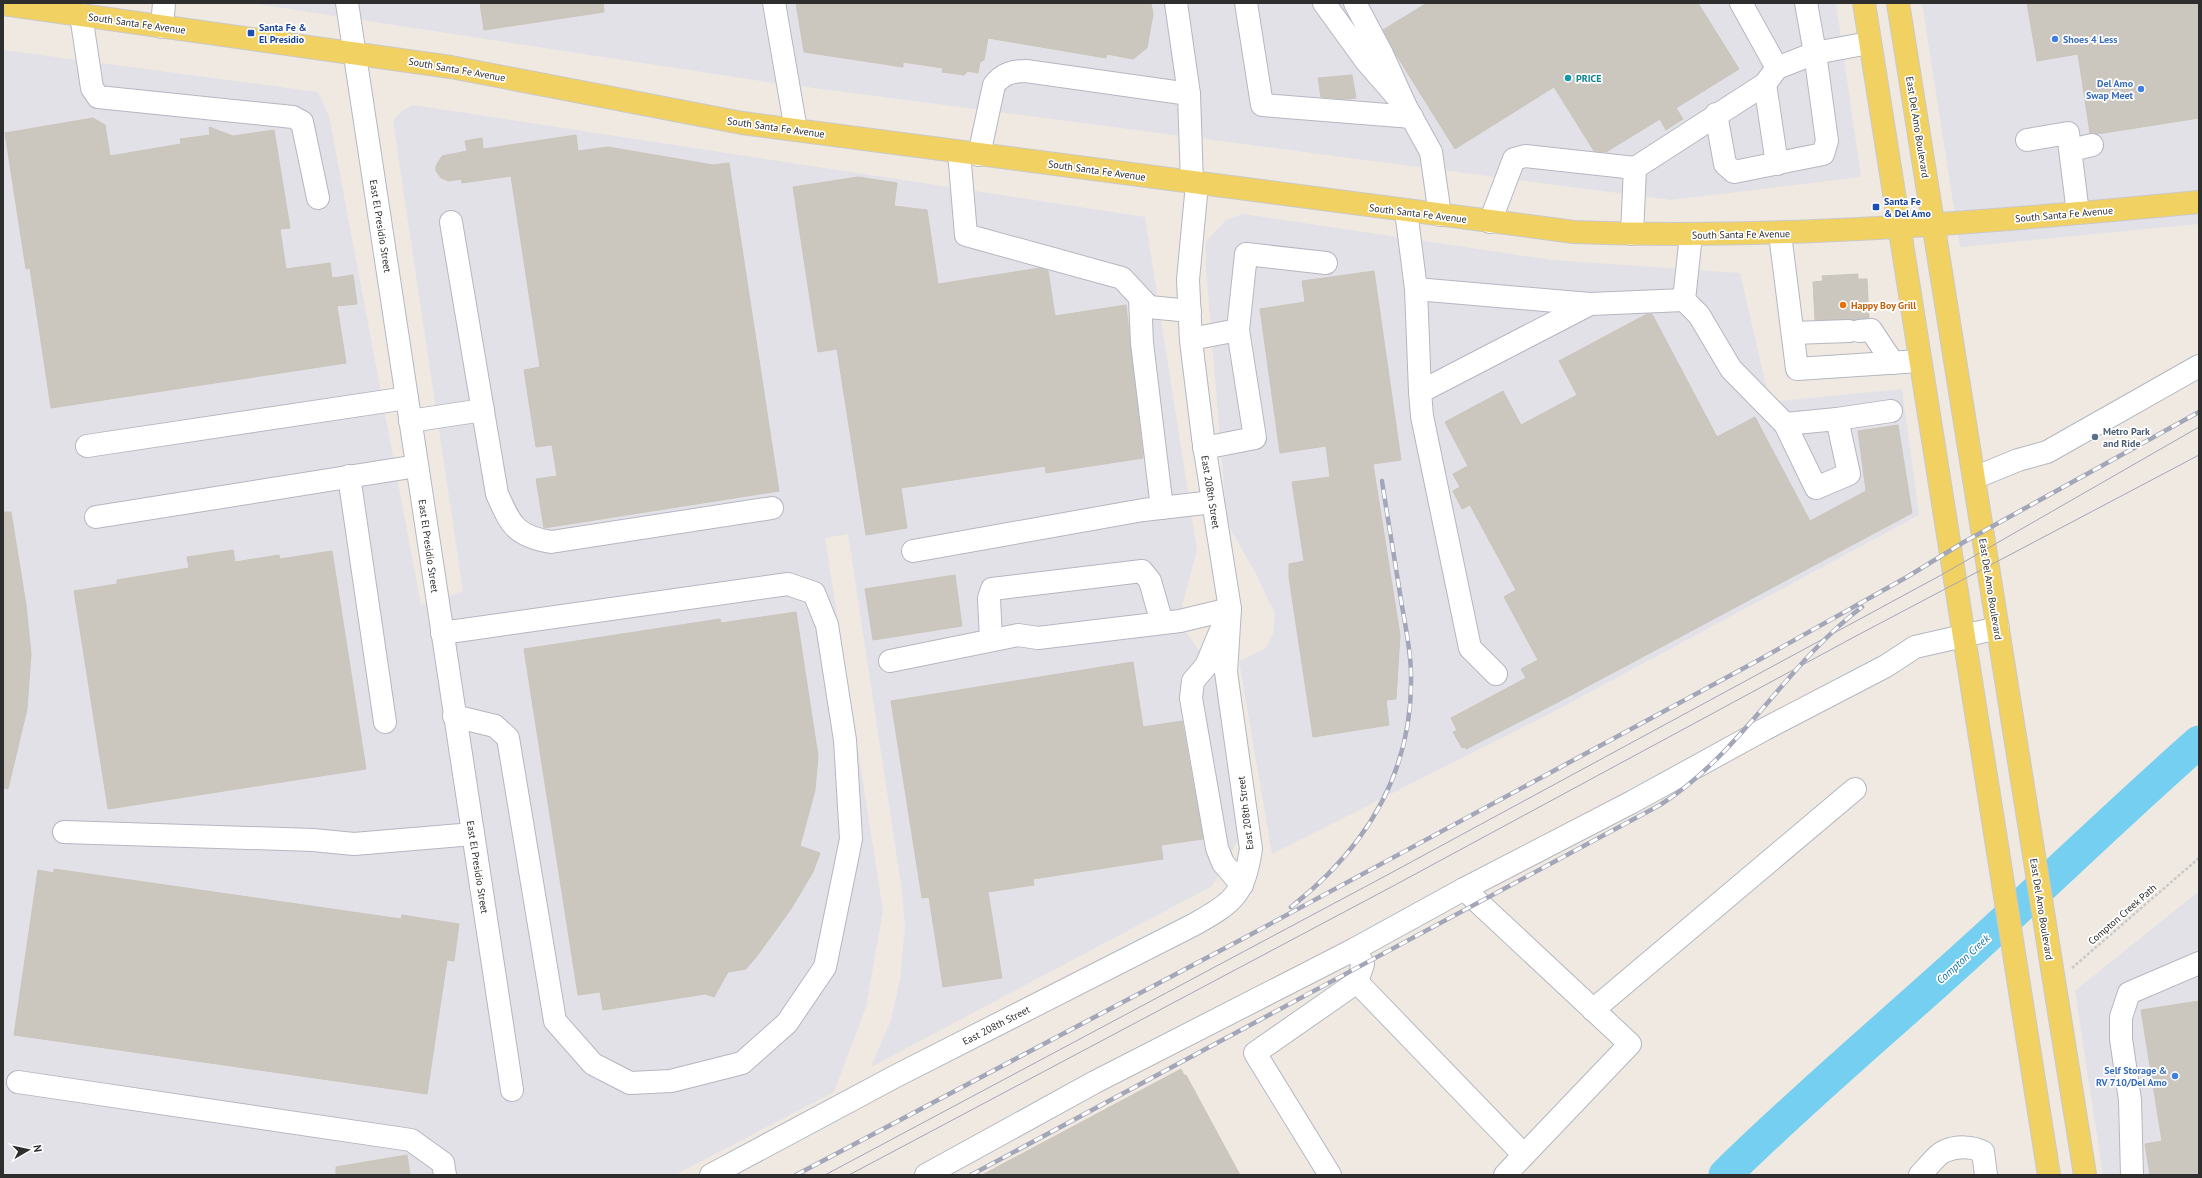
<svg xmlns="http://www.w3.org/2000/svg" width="2202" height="1178" viewBox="0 0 2202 1178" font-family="'PT Sans',sans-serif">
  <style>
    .industrial { fill: #e3e1e8 }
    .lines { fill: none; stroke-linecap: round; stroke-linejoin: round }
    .river { stroke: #75cff0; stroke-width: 33 }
    .building { fill: #cbc7bf; stroke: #cbc5ba }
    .minor-casing { stroke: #b4b7c1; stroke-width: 24 }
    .major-casing { stroke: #c9c9c9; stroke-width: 24 }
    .path { stroke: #c9c9c9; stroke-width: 2.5; stroke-dasharray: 3 2; stroke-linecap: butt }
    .minor { stroke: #fff; stroke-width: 22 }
    .major { stroke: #f2d163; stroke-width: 22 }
    .tram { stroke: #a3a6b8; stroke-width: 1 }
    .rail-casing { stroke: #a3a6b8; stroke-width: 4.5 }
    .rail { stroke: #fff; stroke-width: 3; stroke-dasharray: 9; stroke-linecap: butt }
    .transit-dot { fill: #1a4fb4; stroke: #fff; stroke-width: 1.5 }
    .shop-dot { fill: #3f7fe0; stroke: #fff; stroke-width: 1.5 }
    .culture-dot { fill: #0f9aa8; stroke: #fff; stroke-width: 1.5 }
    .food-dot { fill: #e8710a; stroke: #fff; stroke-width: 1.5 }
    .service-dot { fill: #5c6f8a; stroke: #fff; stroke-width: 1.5 }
    .labels { text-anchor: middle; stroke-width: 3.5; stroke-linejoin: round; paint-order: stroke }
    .street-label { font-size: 10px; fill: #2e2e2e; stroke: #fff }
    .transit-label { font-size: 10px; font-weight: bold; fill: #164399; stroke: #fff; text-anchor: start }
    .shop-label { font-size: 10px; font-weight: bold; fill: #366cbe; stroke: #fff; text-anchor: end }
    .culture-label { font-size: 10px; font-weight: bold; fill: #0d838f; stroke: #fff; text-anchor: start }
    .food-label { font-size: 10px; font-weight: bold; fill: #c56008; stroke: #fff; text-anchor: start }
    .service-label { font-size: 10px; font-weight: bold; fill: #4e5e75; stroke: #fff; text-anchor: start }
    .water-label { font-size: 11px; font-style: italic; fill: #0d6fa3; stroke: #fff }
  </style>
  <rect width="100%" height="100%" fill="#efe9e1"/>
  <g class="industrial">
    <polygon points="250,3 1836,3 1861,177 1671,200 761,81"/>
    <polygon points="1922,3 2199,3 2199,224 1960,247"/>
    <polygon points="3,50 318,92 329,116 421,605 463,591 393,121 402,111 413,105 1145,217 1197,550 1182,606 1186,632 1200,652 1215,658 1241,835 1212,886 871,1067 891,1020 900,980 905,927 902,891 848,534 825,538 883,911 866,1007 834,1092 675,1175 3,1175"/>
    <polygon points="1243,214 1552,260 1740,273 1768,394 1779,401 1902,389 1919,515 1553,712 1272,854 1239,661 1265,649 1273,634 1275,614 1256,574 1227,523 1206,270 1206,241 1226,220"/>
    <polygon points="2199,891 2199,1175 2103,1175 2075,991"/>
  </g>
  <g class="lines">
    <path class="river" d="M 1725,1175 C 1806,1095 1894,1022 1978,945 C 2052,878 2124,808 2199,742"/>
  </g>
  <g class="building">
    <polygon points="480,3 603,3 604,12 484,30"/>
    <polygon points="796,3 1151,3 1153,14 1147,48 1133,59 1107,54 1106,58 988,38 984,60 980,62 978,73 968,71 964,75 942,72 943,68 903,62 903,67 804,52"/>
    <polygon points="1427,3 1698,3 1739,69 1676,108 1683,119 1666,130 1660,119 1606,152 1594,151 1554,87 1455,149 1395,53 1383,30"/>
    <polygon points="2027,3 2199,3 2199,118 2097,134 2090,133 2078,54 2037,61"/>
    <polygon points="1352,75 1356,98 1347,99 1321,97 1318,78"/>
    <polygon points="93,118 105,125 110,156 181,144 180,139 210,135 209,127 233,136 274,130 290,228 280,229 286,269 330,263 332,278 353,275 357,304 337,306 346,363 51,408 30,268 26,269 5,133"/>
    <polygon points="576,135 578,151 608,147 713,165 729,163 779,491 544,528 536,479 557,476 552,445 536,447 524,370 540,367 511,176 462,183 461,179 449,181 441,178 436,171 436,166 442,156 467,151 465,141 482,138 483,149"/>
    <polygon points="858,177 897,183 894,206 927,210 938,284 1040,268 1048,271 1055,316 1126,305 1143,458 1046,473 1045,466 901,488 907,528 866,535 837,349 818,352 793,187"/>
    <polygon points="1374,271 1401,460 1373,464 1400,635 1396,699 1386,700 1389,725 1313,737 1289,577 1289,564 1304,561 1292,482 1330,477 1326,446 1280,453 1260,309 1305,302 1302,281"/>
    <polygon points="1858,274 1858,279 1867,279 1869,318 1854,320 1815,320 1813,282 1823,281 1822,276"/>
    <polygon points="1647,314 1652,314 1717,437 1755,417 1810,521 1866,491 1858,431 1898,425 1912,513 1560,701 1466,749 1465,747 1462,748 1453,732 1457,730 1451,718 1526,678 1521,669 1538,660 1504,597 1516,590 1470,505 1462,509 1453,491 1460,487 1453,474 1468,466 1445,422 1503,391 1521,425 1577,395 1559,361"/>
    <polygon points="3,512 11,512 26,605 31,654 27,709 8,789 3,788"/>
    <polygon points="233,550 235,562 279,555 280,559 332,551 366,769 108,809 74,591 117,584 117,580 189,568 187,557"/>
    <polygon points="955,575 962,626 873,640 865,589"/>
    <polygon points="796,612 818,756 815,790 800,846 820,853 813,872 791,909 757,956 746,969 728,972 714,997 705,994 603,1010 600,992 578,995 524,649 720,619 721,623"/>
    <polygon points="1133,662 1143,727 1182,721 1203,839 1161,845 1163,859 1033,879 1034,885 988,892 1002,978 943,987 929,897 922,898 891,701"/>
    <polygon points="54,869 401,919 402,915 459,924 454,961 447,960 427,1094 14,1035 38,870 54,873"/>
    <polygon points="2199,1001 2199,1175 2150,1175 2145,1144 2162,1141 2141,1010"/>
    <polygon points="1181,1069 1184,1075 1186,1075 1240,1175 982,1175"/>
    <polygon points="407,1155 410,1175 336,1175 336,1167"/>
  </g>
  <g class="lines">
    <g class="minor-casing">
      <g id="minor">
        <polyline points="347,3 512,1090"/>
        <polyline points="774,3 796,130"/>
        <polyline points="1176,3 1189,94"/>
        <polyline points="1246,3 1262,105 1412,117"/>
        <polyline points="1324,3 1366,61 1406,107 1382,54 1355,3"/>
        <polyline points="1741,3 1777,68"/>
        <polyline points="81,15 92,88 98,97 293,117 302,122 318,198"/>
        <polyline points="162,27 164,3"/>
        <polyline points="1765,84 1777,164"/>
        <polyline points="1406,107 1431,152 1440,215"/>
        <polyline points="1716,114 1725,164 1734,172 1823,154 1827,141 1815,53 1806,3"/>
        <polyline points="2027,140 2068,133 2078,213"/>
        <polyline points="2071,150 2092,145"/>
        <polyline points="959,152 966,235 1122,278 1149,307 1190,311"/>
        <path d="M 979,155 L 994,85 C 1002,74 1012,71 1026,71 L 1189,94 L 1192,183"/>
        <polyline points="1406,211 1416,289 1420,392 1590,304 1684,300"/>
        <path d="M 451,222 L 497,494 C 511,525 515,536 551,542 L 772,508"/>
        <polyline points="1490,222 1514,159 1525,156 1635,168 1765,84 1777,68 1815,53 1869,43"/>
        <polyline points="1632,234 1635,168"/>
        <polyline points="1780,234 1797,369 1919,361"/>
        <polyline points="1691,235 1684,300 1699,315 1731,369 1785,424 1816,488 1849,474 1837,419 1785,424"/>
        <polyline points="1416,289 1590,304"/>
        <polyline points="1140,298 1142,343 1162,508"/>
        <polyline points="1238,330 1246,254 1326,263"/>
        <polyline points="1859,331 1871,330 1893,363"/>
        <polyline points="1793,333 1849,331"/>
        <polyline points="1191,339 1238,330 1255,438 1204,448"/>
        <polyline points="1420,392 1422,416 1470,648 1496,674"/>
        <polyline points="1837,419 1891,411"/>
        <polyline points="410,421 483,410"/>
        <polyline points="87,446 407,398"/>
        <polyline points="349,476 385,722"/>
        <polyline points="1974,478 2018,460 2047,452 2199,366"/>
        <polyline points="96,517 417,466"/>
        <polyline points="913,551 1143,510 1213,502"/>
        <polyline points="1223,625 1206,666 1193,681 1191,698 1217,848 1223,863 1242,885"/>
        <polyline points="442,633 788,584 814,593 827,625 845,740 851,839 825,967 787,1023 742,1063 671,1081 630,1083 593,1064 555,1021 508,738 495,726 454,716"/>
        <polyline points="991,640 989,598 992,589 1142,571 1150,581 1162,623"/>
        <polyline points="890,661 1018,635 1038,638 1180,621 1230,609"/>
        <polyline points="64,832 313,840 354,844 473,834"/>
        <polyline points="1464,889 1630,1044 1505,1175"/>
        <polyline points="1357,982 1524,1155"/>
        <polyline points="1593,1010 1855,789"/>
        <polyline points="18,1082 411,1140 443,1163 445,1175"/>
        <path d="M 711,1175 L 896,1076 L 1195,924 C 1234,902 1244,894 1251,849 L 1226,672 L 1230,609 L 1203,438 L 1191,341 L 1188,280 L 1197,184"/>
        <polyline points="926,1175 1095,1082 1355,949 1464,889 1632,802 1763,730 1886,666 1915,647 1998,628"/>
        <polyline points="1330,1175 1255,1053 1357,982 1363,964 1355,949"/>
        <path d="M 1920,1175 C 1927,1168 1937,1154 1945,1151 C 1957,1146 1972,1146 1983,1152 L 1986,1175"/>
        <polyline points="2132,1175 2130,1100 2121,1039 2121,1017 2129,993 2199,963"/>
      </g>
    </g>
    <g class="major-casing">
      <g id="major">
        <polyline points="1864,3 2049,1175"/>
        <polyline points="1898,3 2085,1175"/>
        <path d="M 3,4 L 451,67 L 742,123 L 1574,232 C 1782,240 1991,222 2199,202"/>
      </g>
    </g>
    <polyline class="path" points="2072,968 2199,858"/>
    <use href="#minor" class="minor"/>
    <use href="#major" class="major"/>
    <g class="tram">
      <polyline points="825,1175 1389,874 1943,574 2199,427"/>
      <polyline points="849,1175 1395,885 1856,636 2199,455"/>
    </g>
    <g class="rail-casing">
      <g id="rail">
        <path d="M 1291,907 C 1366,848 1413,773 1411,675 C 1411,650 1405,625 1401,600 C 1395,561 1388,521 1382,481"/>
        <polyline points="796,1175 1246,937 1757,661 1907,577 1964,542 2199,412"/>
        <path d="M 971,1175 L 1660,805 C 1741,754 1786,664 1862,607"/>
      </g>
    </g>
    <use href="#rail" class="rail"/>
  </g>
  <g class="transit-dot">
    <rect x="247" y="29" width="8" height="8" rx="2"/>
    <rect x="1872" y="203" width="8" height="8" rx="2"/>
  </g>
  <g class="shop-dot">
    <circle cx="2055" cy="39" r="4"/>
    <circle cx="2141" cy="89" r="4"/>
    <circle cx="2175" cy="1076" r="4"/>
  </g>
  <circle class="culture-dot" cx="1568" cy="78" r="4"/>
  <circle class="food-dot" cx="1843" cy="305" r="4"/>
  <circle class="service-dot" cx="2095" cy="437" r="4"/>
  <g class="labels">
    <g class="street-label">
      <text transform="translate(137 23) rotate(8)" y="4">South Santa Fe Avenue</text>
      <text transform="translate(457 69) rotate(10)" y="4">South Santa Fe Avenue</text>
      <text transform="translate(776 127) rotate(8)" y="4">South Santa Fe Avenue</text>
      <text transform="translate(1918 127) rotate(81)" y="4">East Del Amo Boulevard</text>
      <text transform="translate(1097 170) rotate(8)" y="4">South Santa Fe Avenue</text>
      <text transform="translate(1418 213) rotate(7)" y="4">South Santa Fe Avenue</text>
      <text transform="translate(2064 214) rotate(-5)" y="4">South Santa Fe Avenue</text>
      <text transform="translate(381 226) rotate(81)" y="4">East El Presidio Street</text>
      <text transform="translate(1741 234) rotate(-1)" y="4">South Santa Fe Avenue</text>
      <text transform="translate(1211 492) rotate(81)" y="4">East 208th Street</text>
      <text transform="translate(429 546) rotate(82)" y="4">East El Presidio Street</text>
      <text transform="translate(1991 589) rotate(81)" y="4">East Del Amo Boulevard</text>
      <text transform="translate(1245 813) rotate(-97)" y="4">East 208th Street</text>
      <text transform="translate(478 867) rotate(81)" y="4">East El Presidio Street</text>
      <text transform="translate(2042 909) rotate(81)" y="4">East Del Amo Boulevard</text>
      <text transform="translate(2122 914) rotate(-41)" y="4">Compton Creek Path</text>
      <text transform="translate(996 1025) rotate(-27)" y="4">East 208th Street</text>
    </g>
    <g class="transit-label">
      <text x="259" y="31">Santa Fe &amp;<tspan x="259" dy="12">El Presidio</tspan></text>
      <text x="1884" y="205">Santa Fe<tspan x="1884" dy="12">&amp; Del Amo</tspan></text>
    </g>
    <g class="shop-label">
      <text x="2063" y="43" text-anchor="start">Shoes 4 Less</text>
      <text x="2133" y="87">Del Amo<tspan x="2133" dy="12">Swap Meet</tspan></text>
      <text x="2167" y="1074">Self Storage &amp;<tspan x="2167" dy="12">RV 710/Del Amo</tspan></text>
    </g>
    <g class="culture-label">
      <text x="1576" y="82">PRICE</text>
    </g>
    <g class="food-label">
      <text x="1851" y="309">Happy Boy Grill</text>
    </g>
    <g class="service-label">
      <text x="2103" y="435">Metro Park<tspan x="2103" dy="12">and Ride</tspan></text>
    </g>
    <g class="water-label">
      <text transform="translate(1963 959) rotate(-42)" y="4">Compton Creek</text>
    </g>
  </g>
  <rect width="2202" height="1178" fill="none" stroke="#2e2e2e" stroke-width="8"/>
  <g transform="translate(28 1150) rotate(81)" stroke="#ffffff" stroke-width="3" paint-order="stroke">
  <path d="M0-3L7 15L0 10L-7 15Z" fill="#2e2e2e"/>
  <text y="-6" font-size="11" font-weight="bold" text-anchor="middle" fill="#2e2e2e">N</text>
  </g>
</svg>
